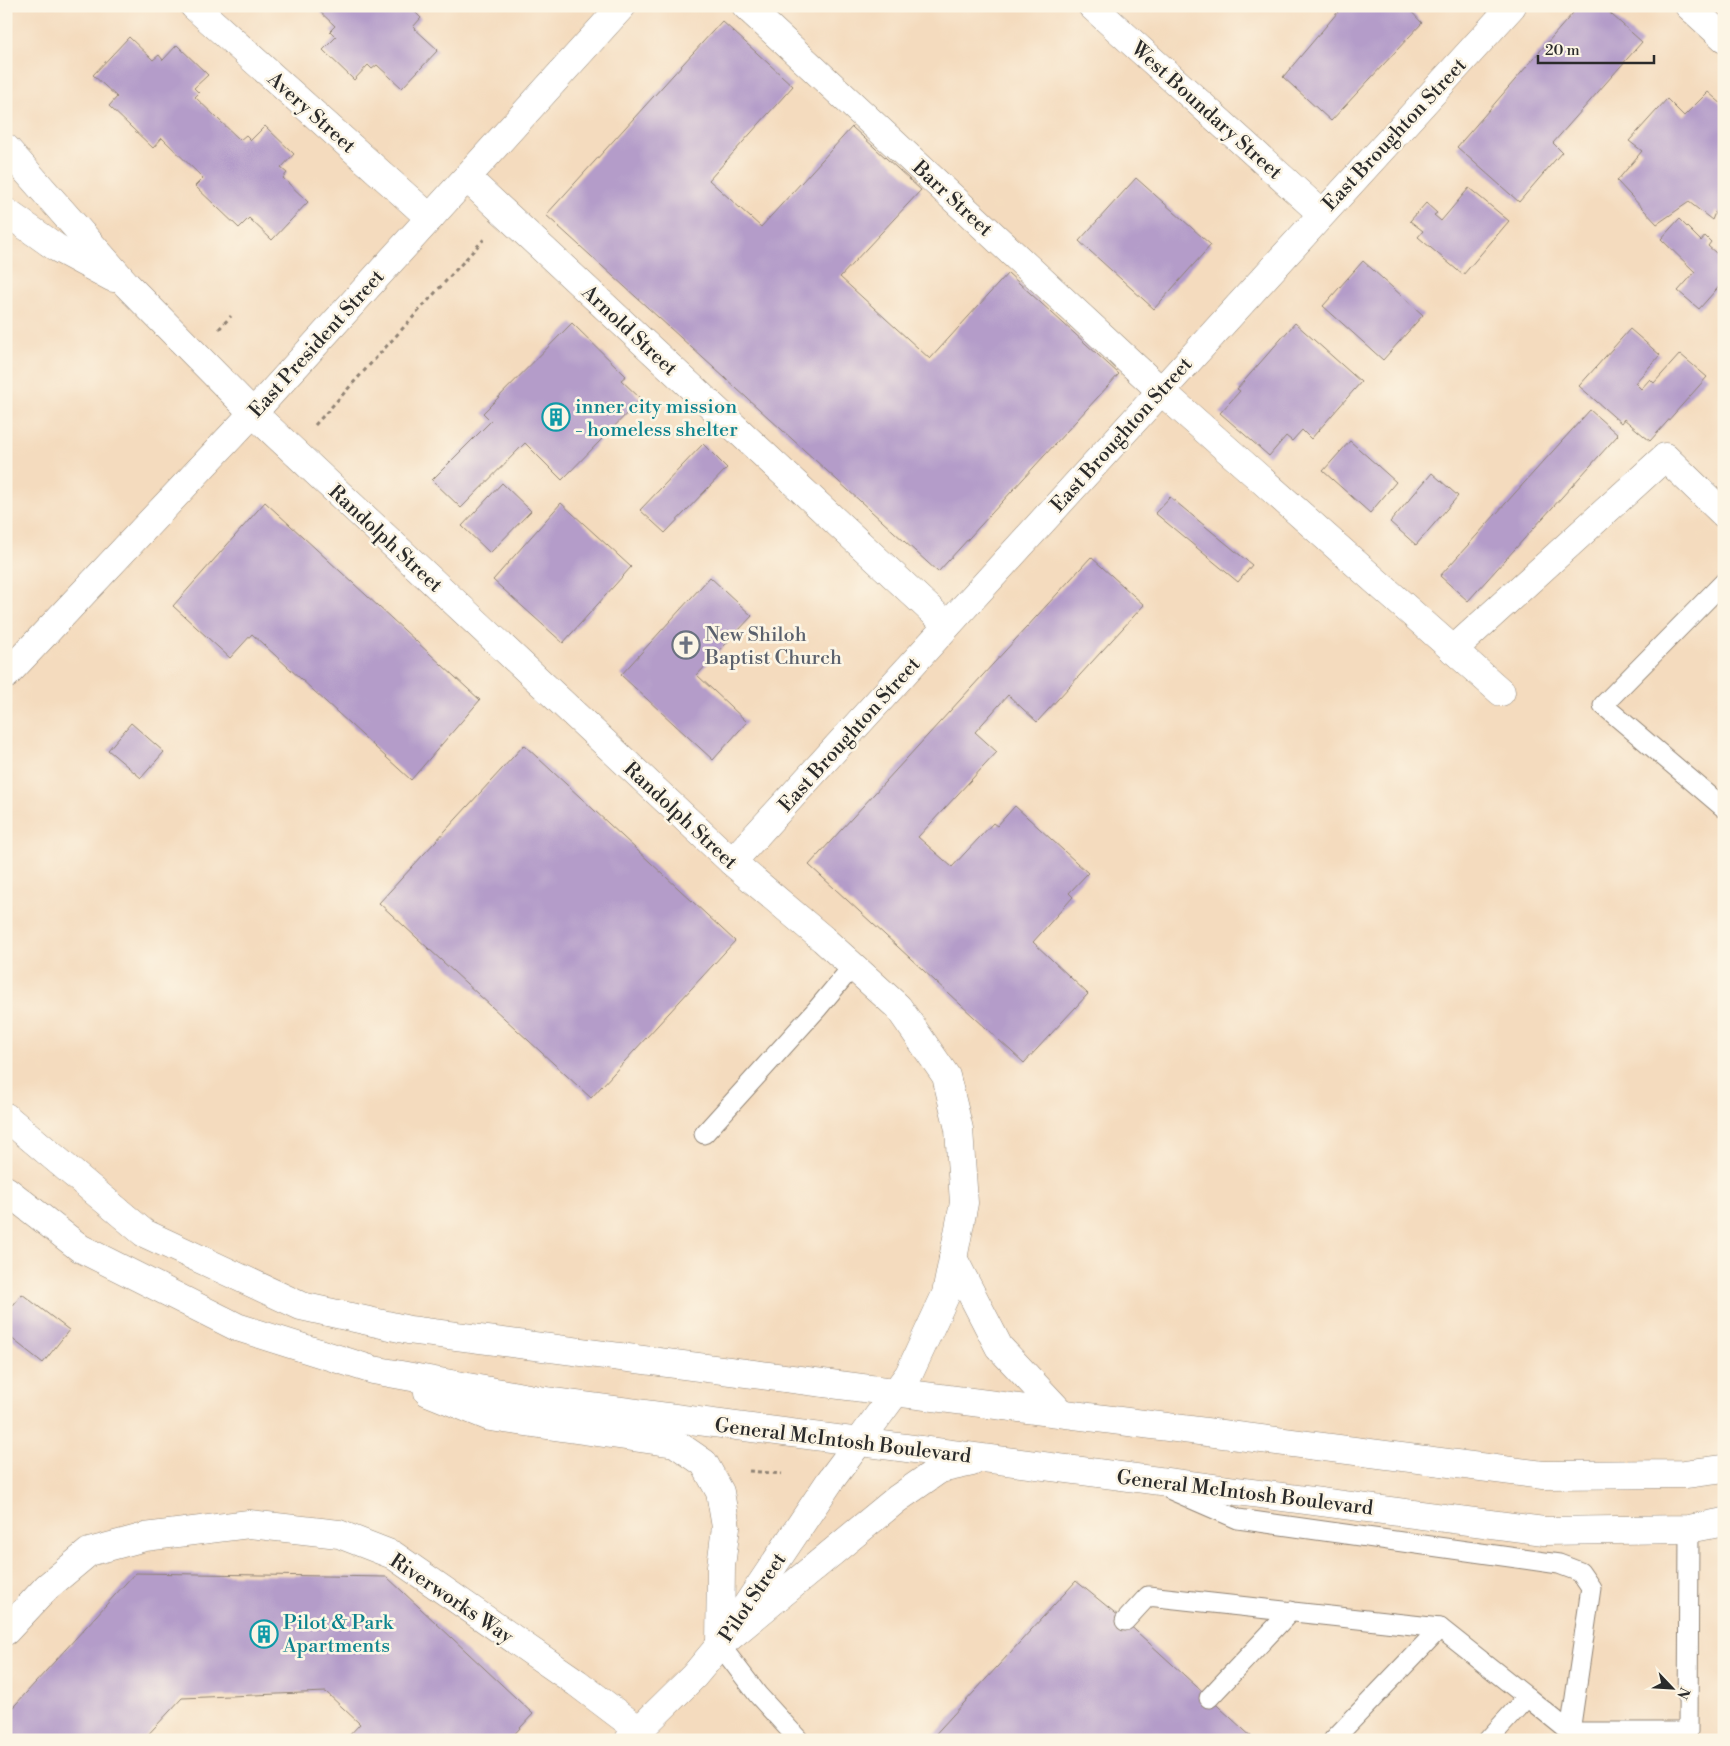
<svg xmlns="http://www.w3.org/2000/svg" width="1730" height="1746" viewBox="0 0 1730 1746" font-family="'Libre Bodoni',serif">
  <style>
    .building { fill: #b49cc9 }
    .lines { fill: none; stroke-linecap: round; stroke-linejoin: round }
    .lane-casing { stroke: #908374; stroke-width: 21 }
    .street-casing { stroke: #908374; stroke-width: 29 }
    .secondary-casing { stroke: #908374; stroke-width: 29 }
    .primary-casing { stroke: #908374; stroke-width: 29 }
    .path { stroke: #908374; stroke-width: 3; stroke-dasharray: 4 4; stroke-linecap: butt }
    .lane { stroke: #fff; stroke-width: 19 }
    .street { stroke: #fff; stroke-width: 28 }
    .secondary { stroke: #fff; stroke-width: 28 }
    .primary { stroke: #fff; stroke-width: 28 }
    .labels { text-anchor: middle; stroke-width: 5; stroke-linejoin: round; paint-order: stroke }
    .street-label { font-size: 20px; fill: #2b2b2b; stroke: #fcf5e5 }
    .culture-label { font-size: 20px; fill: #0d838f; stroke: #fcf5e5; text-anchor: start }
    .worship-label { font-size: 20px; fill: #5b616d; stroke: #fcf5e5; text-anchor: start }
  </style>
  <rect width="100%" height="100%" fill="#fcf5e5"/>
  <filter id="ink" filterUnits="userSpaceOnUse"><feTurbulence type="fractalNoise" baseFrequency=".02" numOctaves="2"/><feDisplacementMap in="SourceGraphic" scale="10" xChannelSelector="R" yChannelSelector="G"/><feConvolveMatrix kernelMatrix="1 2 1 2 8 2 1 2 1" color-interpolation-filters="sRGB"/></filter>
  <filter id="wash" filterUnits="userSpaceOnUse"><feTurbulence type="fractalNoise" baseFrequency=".0096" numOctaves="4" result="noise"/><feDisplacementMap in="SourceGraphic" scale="20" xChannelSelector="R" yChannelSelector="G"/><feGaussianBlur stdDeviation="1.12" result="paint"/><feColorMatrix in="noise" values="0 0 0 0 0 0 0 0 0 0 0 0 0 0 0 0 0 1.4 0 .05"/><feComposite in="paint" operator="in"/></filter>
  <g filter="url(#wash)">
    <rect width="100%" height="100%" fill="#f4dbbe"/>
    <g id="blocks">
      <g class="building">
        <polygon points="314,6 409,6 421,18 413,27 438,50 402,88 377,65 372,69 368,65 354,80 323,50 336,37 330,31 335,26"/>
        <polygon points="1343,6 1406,6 1422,23 1331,121 1283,77"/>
        <polygon points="1579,6 1602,6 1642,42 1553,143 1562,152 1519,202 1457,147"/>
        <polygon points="722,21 793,86 709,180 761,227 852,127 921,190 840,277 930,359 1008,273 1119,374 938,572 546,215"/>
        <polygon points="129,37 153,60 159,55 163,60 177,45 208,75 194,88 199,93 195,97 240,140 246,135 251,140 265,126 294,154 281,168 287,173 283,178 308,202 272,240 249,218 239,228 195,186 203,178 162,138 153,148 109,106 117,97 93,75"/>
        <polygon points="1708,92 1724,106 1724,218 1716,210 1712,220 1689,202 1657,224 1617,181 1642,151 1629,141 1667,99 1684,116"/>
        <polygon points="1136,178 1211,245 1154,309 1079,241"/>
        <polygon points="1469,188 1509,221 1463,275 1418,237 1423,231 1410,221 1426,203 1437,213 1434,215 1441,221"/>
        <polygon points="1679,219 1701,241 1705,236 1711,242 1708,246 1724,260 1724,281 1699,309 1678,291 1695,272 1661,239"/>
        <polygon points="1363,261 1423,315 1383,360 1323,306"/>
        <polygon points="572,323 626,376 621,380 641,399 562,480 525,443 461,508 432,480 491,421 483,413"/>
        <polygon points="1295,323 1361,382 1311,439 1302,430 1292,441 1286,436 1269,456 1220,413 1240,391 1237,389"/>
        <polygon points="1630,329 1660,355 1635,383 1641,389 1650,379 1654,383 1680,354 1707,377 1650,441 1624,419 1621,423 1579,386"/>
        <polygon points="1590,410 1618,435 1468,601 1440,576"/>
        <polygon points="1350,441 1396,482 1370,513 1323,471"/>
        <polygon points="703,444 727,468 665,533 640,510"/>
        <polygon points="1432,473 1458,496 1416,545 1390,522"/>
        <polygon points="502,483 531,511 490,553 462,526"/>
        <polygon points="1170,497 1252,565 1238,582 1155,513"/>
        <polygon points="265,502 480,700 411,780 252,634 230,658 173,606"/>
        <polygon points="561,503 631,567 563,643 493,580"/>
        <polygon points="1091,557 1144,605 1037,722 1008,695 975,732 997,752 918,837 952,867 993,823 997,826 1015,806 1088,873 1069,893 1073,897 1033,942 1088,994 1024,1063 809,865"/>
        <polygon points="710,577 752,616 697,675 747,722 713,760 621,675"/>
        <polygon points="131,723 164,752 141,778 108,750"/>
        <polygon points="524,745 735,941 591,1098 379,903"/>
        <polygon points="22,1294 69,1330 43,1363 6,1334 6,1314"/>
        <polygon points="135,1573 387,1577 533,1714 509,1740 345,1740 360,1724 326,1692 182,1698 143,1740 6,1740 6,1715"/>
        <polygon points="1076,1581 1125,1621 1255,1740 930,1740"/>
      </g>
    </g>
  </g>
  <g filter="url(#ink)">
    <use href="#blocks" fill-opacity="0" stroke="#908374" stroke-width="1"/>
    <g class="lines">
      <g class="lane-casing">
        <g id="lane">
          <polyline points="1724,582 1603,705 1724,808"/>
          <polyline points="704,1134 817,1009 853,966"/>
          <polyline points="1169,1489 1238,1519 1559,1564 1580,1572 1591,1588 1570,1732"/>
          <polyline points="1125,1621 1148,1596 1440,1628 1333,1740"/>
          <polyline points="1440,1628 1527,1697"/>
          <polyline points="720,1645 758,1695 799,1740"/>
          <polyline points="1209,1698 1291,1611"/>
          <polyline points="1488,1740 1527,1697 1570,1732 1688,1732 1689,1529"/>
        </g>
      </g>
      <g class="street-casing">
        <g id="street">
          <polyline points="194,6 430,218"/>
          <polyline points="746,6 1160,390 1501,692"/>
          <polyline points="1092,6 1321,213"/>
          <polyline points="467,178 947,625"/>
          <polyline points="1453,650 1665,457 1724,514"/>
          <polyline points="732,862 1512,6"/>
          <polyline points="6,1631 47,1587 89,1552 145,1537 249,1524 339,1534 393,1555 577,1683 639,1730"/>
          <polyline points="629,1740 694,1676 720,1645 830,1481 859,1442"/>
        </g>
      </g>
      <g class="secondary-casing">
        <g id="secondary">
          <polyline points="1689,6 1724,38"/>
          <polyline points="6,148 127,285 253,413 732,862 823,939 898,1007 946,1076 959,1129 964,1203 946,1294 909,1374 859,1442"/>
          <polyline points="6,212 57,248 113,278"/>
          <polyline points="6,675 253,413 622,6"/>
        </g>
      </g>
      <g class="primary-casing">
        <g id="primary">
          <polyline points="6,1117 144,1233 301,1306 409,1330 1543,1475 1685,1474 1724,1469"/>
          <polyline points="6,1190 80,1248 237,1327 373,1370 545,1401 1544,1531 1689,1529 1724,1522"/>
          <polyline points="953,1258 999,1347 1061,1413"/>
          <polyline points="428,1392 490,1417 675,1443 704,1463 720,1492 726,1527 721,1566 720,1645"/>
          <polyline points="720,1645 897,1499 940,1469 972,1462"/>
        </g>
      </g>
      <g class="path">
        <polyline points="219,329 231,316"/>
        <polyline points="315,425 484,239"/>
        <polyline points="749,1471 782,1474"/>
      </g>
      <use href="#lane" class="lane"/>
      <use href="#street" class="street"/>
      <use href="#secondary" class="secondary"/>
      <use href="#primary" class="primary"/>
    </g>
  </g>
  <defs>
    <g id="building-ring" transform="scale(1.4375)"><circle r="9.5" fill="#fcf5e5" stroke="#0f9aa8" stroke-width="1.5"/><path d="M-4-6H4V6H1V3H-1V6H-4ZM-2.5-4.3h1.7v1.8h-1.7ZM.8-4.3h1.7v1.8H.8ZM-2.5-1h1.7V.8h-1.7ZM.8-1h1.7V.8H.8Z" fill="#0f9aa8"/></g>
    <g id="church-ring" transform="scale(1.4375)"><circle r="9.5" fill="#fcf5e5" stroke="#6b7280" stroke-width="1.5"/><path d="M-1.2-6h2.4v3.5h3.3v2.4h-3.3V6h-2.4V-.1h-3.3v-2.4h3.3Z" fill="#6b7280"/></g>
  </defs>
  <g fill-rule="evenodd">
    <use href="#building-ring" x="556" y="417"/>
    <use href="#church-ring" x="686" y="645"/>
    <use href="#building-ring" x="264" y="1634"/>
  </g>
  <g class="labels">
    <g class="street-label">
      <text transform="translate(1207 110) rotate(42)" y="7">West Boundary Street</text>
      <text transform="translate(312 112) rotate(42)" y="7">Avery Street</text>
      <text transform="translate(1394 134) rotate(-47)" y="7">East Broughton Street</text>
      <text transform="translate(953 198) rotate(43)" y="7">Barr Street</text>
      <text transform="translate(630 330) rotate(43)" y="7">Arnold Street</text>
      <text transform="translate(316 343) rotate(-48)" y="7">East President Street</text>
      <text transform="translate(1121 434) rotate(-48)" y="7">East Broughton Street</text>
      <text transform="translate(386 538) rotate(43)" y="7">Randolph Street</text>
      <text transform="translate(849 734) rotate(-48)" y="7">East Broughton Street</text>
      <text transform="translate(681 815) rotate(43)" y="7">Randolph Street</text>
      <text transform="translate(843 1440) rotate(7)" y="7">General McIntosh Boulevard</text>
      <text transform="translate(1245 1492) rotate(7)" y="7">General McIntosh Boulevard</text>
      <text transform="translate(752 1597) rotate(-56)" y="7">Pilot Street</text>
      <text transform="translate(452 1598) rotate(34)" y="7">Riverworks Way</text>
    </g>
    <g class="culture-label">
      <text x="575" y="413">inner city mission<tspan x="575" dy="23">- homeless shelter</tspan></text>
      <text x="283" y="1629">Pilot &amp; Park<tspan x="283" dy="23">Apartments</tspan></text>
    </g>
    <g class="worship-label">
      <text x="705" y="641">New Shiloh<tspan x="705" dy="23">Baptist Church</tspan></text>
    </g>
  </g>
  <rect width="1730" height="1746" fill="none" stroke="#fcf5e5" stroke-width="25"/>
  <g transform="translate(1672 1688) rotate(115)" stroke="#fcf5e5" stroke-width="4" paint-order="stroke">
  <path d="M0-4L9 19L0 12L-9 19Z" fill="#2b2b2b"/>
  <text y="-8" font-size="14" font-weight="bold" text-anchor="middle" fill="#2b2b2b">N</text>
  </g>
  <path d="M1538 55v8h116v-8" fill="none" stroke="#2b2b2b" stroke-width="2.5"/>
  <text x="1545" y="55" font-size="15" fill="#2b2b2b" stroke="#fcf5e5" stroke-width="4" paint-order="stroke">20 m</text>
</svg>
